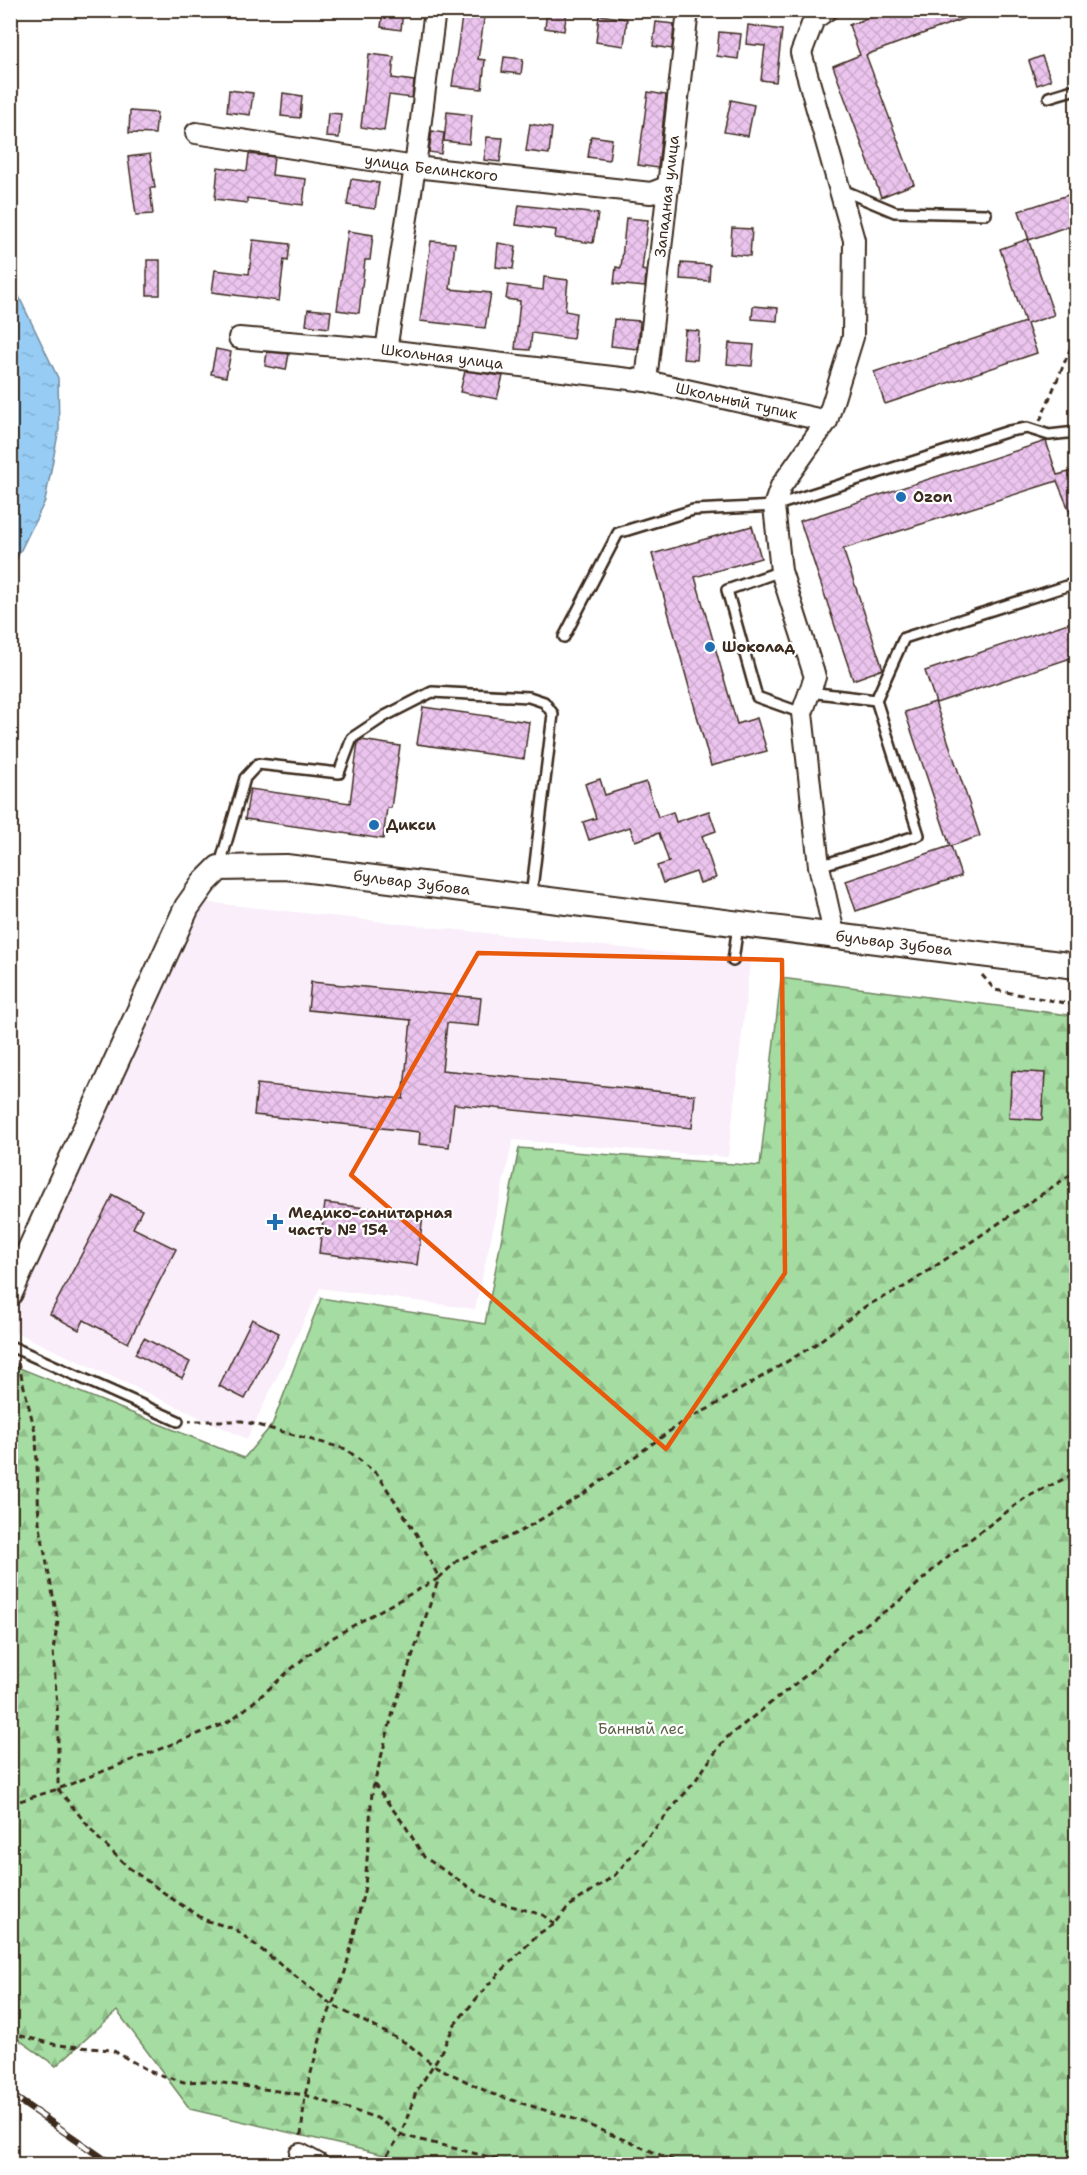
<svg xmlns="http://www.w3.org/2000/svg" width="1087" height="2175" viewBox="0 0 1087 2175" font-family="'Shantell Sans',sans-serif">
  <style>
    .built { fill: #f9eefa }
    .forest { fill: url(#forest-firs); stroke: #708360; stroke-width: 1.5 }
    .water { fill: url(#water-ripples); stroke: #728c9f; stroke-width: 1.5 }
    .building { fill: url(#building-cross-hatch); stroke: #3b2a1e; stroke-width: 1.5 }
    .lines { fill: none; stroke-linecap: round; stroke-linejoin: round }
    .service-casing { stroke: #3b2a1e; stroke-width: 14 }
    .minor-casing { stroke: #3b2a1e; stroke-width: 24 }
    .tertiary-casing { stroke: #3b2a1e; stroke-width: 28 }
    .path { stroke: #3b2a1e; stroke-width: 3; stroke-dasharray: 6 4.5; stroke-linecap: butt }
    .service { stroke: #fff; stroke-width: 9 }
    .minor { stroke: #fff; stroke-width: 20 }
    .tertiary { stroke: #fff; stroke-width: 24 }
    .rail-casing { stroke: #3b2a1e; stroke-width: 7 }
    .rail { stroke: #fff; stroke-width: 4.5; stroke-dasharray: 14; stroke-linecap: butt }
    .marked { fill: none; stroke: #e8590c; stroke-width: 4.5; stroke-linejoin: round }
    .poi-dot { fill: #1f6fb2; stroke: #fff; stroke-width: 2 }
    .labels { text-anchor: middle; stroke-width: 4.5; stroke-linejoin: round; paint-order: stroke }
    .street-label { font-size: 15px; fill: #3b2a1e; stroke: #fff }
    .poi-label { font-size: 15px; font-weight: bold; fill: #3b2a1e; stroke: #fff; text-anchor: start }
    .park-label { font-size: 15px; fill: #5a5f45; stroke: #fff }
  </style>
  <defs>
    <pattern id="forest-firs" width="22" height="20" patternUnits="userSpaceOnUse" patternTransform="scale(1.5)"><rect width="22" height="20" fill="#a4dca1"/><path d="M5 1l3.5 6h-7zM16 11l3.5 6h-7z" fill="#8ebd8a"/></pattern>
    <pattern id="water-ripples" width="26" height="14" patternUnits="userSpaceOnUse" patternTransform="scale(1.5)"><rect width="26" height="14" fill="#97cdf5"/><path d="M2 4q2-2 4 0t4 0M15 11q2-2 4 0t4 0" fill="none" stroke="#83b0d2"/></pattern>
    <pattern id="building-cross-hatch" width="8" height="8" patternUnits="userSpaceOnUse" patternTransform="scale(1.5)"><rect width="8" height="8" fill="#ecc5ee"/><path d="M0 0l8 8M0 8l8-8" fill="none" stroke="#cba9cc"/></pattern>
  </defs>
  <rect width="100%" height="100%" fill="#fff"/>
  <filter id="ink" filterUnits="userSpaceOnUse"><feTurbulence type="fractalNoise" baseFrequency=".0167" numOctaves="2"/><feDisplacementMap in="SourceGraphic" scale="12" xChannelSelector="R" yChannelSelector="G"/><feConvolveMatrix kernelMatrix="1 2 1 2 8 2 1 2 1" color-interpolation-filters="sRGB"/></filter>
  <g filter="url(#ink)">
    <polygon class="built" points="204,902 750,962 728,1157 513,1140 475,1309 320,1288 247,1439 11,1330 11,1321"/>
    <polygon class="forest" points="781,978 1076,1016 1076,2164 422,2164 190,2109 117,2011 56,2066 11,2034 10,1364 244,1458 272,1425 321,1298 485,1324 519,1148 760,1166"/>
    <polygon class="water" points="11,280 58,378 59,429 45,501 11,570"/>
    <g class="building">
      <polygon points="383,10 403,10 401,30 381,27"/>
      <polygon points="463,10 485,13 478,59 485,60 482,89 452,86"/>
      <polygon points="547,10 567,10 564,31 545,28"/>
      <polygon points="889,10 981,12 866,55 914,184 881,197 833,66 860,55 849,25"/>
      <polygon points="599,15 627,19 624,46 596,42"/>
      <polygon points="656,22 674,24 672,49 653,46"/>
      <polygon points="748,25 782,30 776,82 761,80 765,46 746,44"/>
      <polygon points="719,32 741,34 738,59 717,56"/>
      <polygon points="369,54 394,57 392,78 414,81 412,98 389,95 384,131 361,127"/>
      <polygon points="1042,56 1051,80 1037,85 1029,61"/>
      <polygon points="504,57 523,59 521,74 502,72"/>
      <polygon points="229,90 253,93 250,115 227,112"/>
      <polygon points="648,92 666,95 658,168 638,165"/>
      <polygon points="283,93 302,96 300,118 281,116"/>
      <polygon points="731,100 754,105 748,136 724,132"/>
      <polygon points="130,111 157,113 155,134 129,133"/>
      <polygon points="447,112 472,115 469,144 444,141"/>
      <polygon points="328,113 341,114 339,138 326,137"/>
      <polygon points="530,124 552,128 549,154 526,151"/>
      <polygon points="432,131 444,133 441,154 429,152"/>
      <polygon points="591,136 612,139 609,160 588,157"/>
      <polygon points="487,137 503,138 500,162 484,160"/>
      <polygon points="150,154 155,188 150,188 153,214 136,215 128,157"/>
      <polygon points="249,154 274,157 272,175 306,179 303,205 247,198 247,203 215,199 218,167 247,171"/>
      <polygon points="351,179 379,183 375,209 347,205"/>
      <polygon points="1077,192 1077,223 1029,240 1019,211"/>
      <polygon points="519,205 598,214 593,243 555,238 556,230 516,225"/>
      <polygon points="626,218 648,220 642,270 646,271 645,287 614,284 616,267 621,268"/>
      <polygon points="732,228 752,229 750,256 730,254"/>
      <polygon points="348,231 373,235 370,260 365,260 359,313 337,310"/>
      <polygon points="1028,239 1054,315 1027,324 1037,353 885,404 874,372 1025,322 1000,249"/>
      <polygon points="253,240 290,244 288,261 284,260 279,301 212,292 215,270 249,274"/>
      <polygon points="431,241 455,243 450,289 491,293 485,328 420,321"/>
      <polygon points="498,243 516,246 513,269 496,267"/>
      <rect x="147" y="260" width="13" height="35"/>
      <polygon points="681,263 710,265 709,281 680,279"/>
      <polygon points="544,277 568,280 565,311 576,313 573,339 532,333 530,350 515,349 520,301 506,299 508,285 543,290"/>
      <polygon points="753,306 778,308 777,321 752,319"/>
      <polygon points="308,309 331,311 329,328 306,325"/>
      <polygon points="614,319 640,321 638,349 611,346"/>
      <polygon points="685,330 699,331 697,360 683,359"/>
      <polygon points="729,343 754,345 752,366 727,364"/>
      <polygon points="216,349 231,352 226,377 211,374"/>
      <polygon points="267,352 289,354 286,370 265,366"/>
      <polygon points="465,371 503,376 497,399 460,392"/>
      <polygon points="1046,441 1057,475 1077,470 1077,529 1057,481 843,549 883,669 853,680 800,521"/>
      <polygon points="752,526 761,558 695,577 737,724 757,718 767,751 711,766 652,554"/>
      <polygon points="1077,620 1077,656 936,703 925,671"/>
      <polygon points="935,702 980,836 951,846 961,876 856,911 846,881 950,846 905,712"/>
      <polygon points="423,707 529,722 524,759 417,744"/>
      <polygon points="361,740 400,746 391,808 387,808 383,839 245,819 250,789 350,803 358,742"/>
      <polygon points="600,779 605,795 646,782 658,817 673,812 676,822 709,811 716,831 702,836 716,878 700,883 696,872 663,883 657,866 669,862 659,833 635,841 630,827 589,840 583,822 596,818 585,784"/>
      <polygon points="311,982 481,998 478,1026 447,1023 442,1070 695,1095 692,1128 454,1104 449,1147 419,1144 420,1132 254,1115 257,1084 403,1099 411,1020 308,1010"/>
      <polygon points="1012,1071 1045,1073 1042,1120 1009,1118"/>
      <polygon points="113,1195 142,1210 133,1228 176,1249 128,1343 84,1320 79,1330 50,1314"/>
      <polygon points="325,1203 423,1215 417,1265 319,1253"/>
      <polygon points="252,1319 279,1333 245,1399 219,1386"/>
      <polygon points="144,1338 190,1362 182,1378 135,1354"/>
    </g>
    <g class="lines">
      <g class="service-casing">
        <g id="service">
          <polyline points="1049,97 1076,89"/>
          <polyline points="840,189 895,212 986,214"/>
          <polyline points="781,571 727,590 757,697 802,713"/>
          <polyline points="564,637 618,533 693,510 774,506 1009,431 1027,428 1049,435 1076,432"/>
          <polyline points="809,692 876,700 919,835 819,866"/>
          <polyline points="876,700 904,638 1076,583"/>
          <polyline points="219,868 245,778 258,764 339,773 352,738 385,716 432,692 529,697 544,702 553,714 531,897"/>
          <polyline points="733,961 738,925"/>
          <polyline points="10,1346 178,1421"/>
        </g>
      </g>
      <g class="minor-casing">
        <g id="minor">
          <polyline points="827,10 814,19 801,53 854,240 853,337 827,421 781,486 774,506 781,571 815,677 802,713 819,866 835,938"/>
          <path id="s1" d="M 196,133 L 415,167 L 651,193 L 669,186"/>
          <path id="s2" d="M 239,338 L 386,350 L 646,381 L 827,421"/>
          <polyline points="386,350 415,167 435,10"/>
          <path id="s3" d="M 646,381 L 688,10"/>
          <polyline points="300,2154 318,2164"/>
        </g>
      </g>
      <g class="tertiary-casing">
        <g id="tertiary">
          <path id="s4" d="M 10,1293 L 187,907 L 204,883 L 219,868 L 286,867 L 1076,966"/>
        </g>
      </g>
      <g class="path">
        <polyline points="1040,421 1076,335"/>
        <polyline points="982,975 995,990 1076,1005"/>
        <polyline points="18,1363 36,1435 39,1522 58,1622 53,1650 58,1721 58,1789 99,1839 129,1868 177,1902 205,1920 235,1929 332,2005 408,2044 433,2065 492,2094 574,2119 682,2164"/>
        <polyline points="374,1784 406,1827 424,1857 478,1893 494,1901 543,1915 555,1924"/>
        <path d="M 10,1804 L 58,1789 L 226,1723 C 261,1700 288,1668 323,1644 C 360,1620 401,1600 439,1578 L 417,1535 L 378,1475 L 346,1449 L 242,1421 L 189,1421"/>
        <polyline points="10,2033 57,2045 112,2050 151,2072 184,2082 209,2081 305,2095 377,2118 401,2135 517,2164"/>
        <polyline points="301,2136 305,2095 324,2025 345,1972 365,1887 372,1792 393,1712 439,1578 457,1561 521,1531 582,1495 685,1420 708,1409 813,1346 866,1306 906,1286 1076,1171"/>
        <polyline points="381,2164 401,2135 416,2092 439,2056 455,2024 489,1984 538,1934 555,1924 568,1907 615,1875 692,1785 725,1739 814,1669 850,1635 897,1603 947,1557 1025,1498 1076,1473"/>
      </g>
      <use href="#service" class="service"/>
      <use href="#minor" class="minor"/>
      <use href="#tertiary" class="tertiary"/>
      <g class="rail-casing">
        <polyline id="rail" points="10,2094 111,2164"/>
      </g>
      <use href="#rail" class="rail"/>
    </g>
  </g>
  <path class="marked" d="M 478,953 L 782,960 L 785,1273 L 666,1449 L 351,1175 Z"/>
  <g class="poi-dot">
    <circle cx="901" cy="497" r="6"/>
    <circle cx="710" cy="647" r="6"/>
    <circle cx="374" cy="825" r="6"/>
    <path d="M272 1213h6v6h6v6h-6v6h-6v-6h-6v-6h6z"/>
  </g>
  <g class="labels">
    <g class="street-label">
      <text dy="5" stroke="none"><textPath href="#s1" startOffset="238">улица Белинского</textPath></text>
      <text dy="5" stroke="none"><textPath href="#s3" startOffset="186">Западная улица</textPath></text>
      <text dy="5" stroke="none"><textPath href="#s2" startOffset="204">Школьная улица</textPath></text>
      <text dy="5" stroke="none"><textPath href="#s2" startOffset="502">Школьный тупик</textPath></text>
      <text dy="5" stroke="none"><textPath href="#s4" startOffset="669">бульвар Зубова</textPath></text>
      <text dy="5" stroke="none"><textPath href="#s4" startOffset="1155">бульвар Зубова</textPath></text>
    </g>
    <g class="poi-label">
      <text x="913" y="502">Ozon</text>
      <text x="722" y="652">Шоколад</text>
      <text x="386" y="830">Дикси</text>
      <text x="288" y="1218">Медико-санитарная<tspan x="288" dy="17">часть № 154</tspan></text>
    </g>
    <g class="park-label">
      <text x="641" y="1734">Банный лес</text>
    </g>
  </g>
  <rect width="1087" height="2175" fill="none" stroke="#fff" stroke-width="36"/>
  <rect x="18" y="18" width="1051" height="2139" fill="none" stroke="#3b2a1e" stroke-width="2" filter="url(#ink)"/>
</svg>
